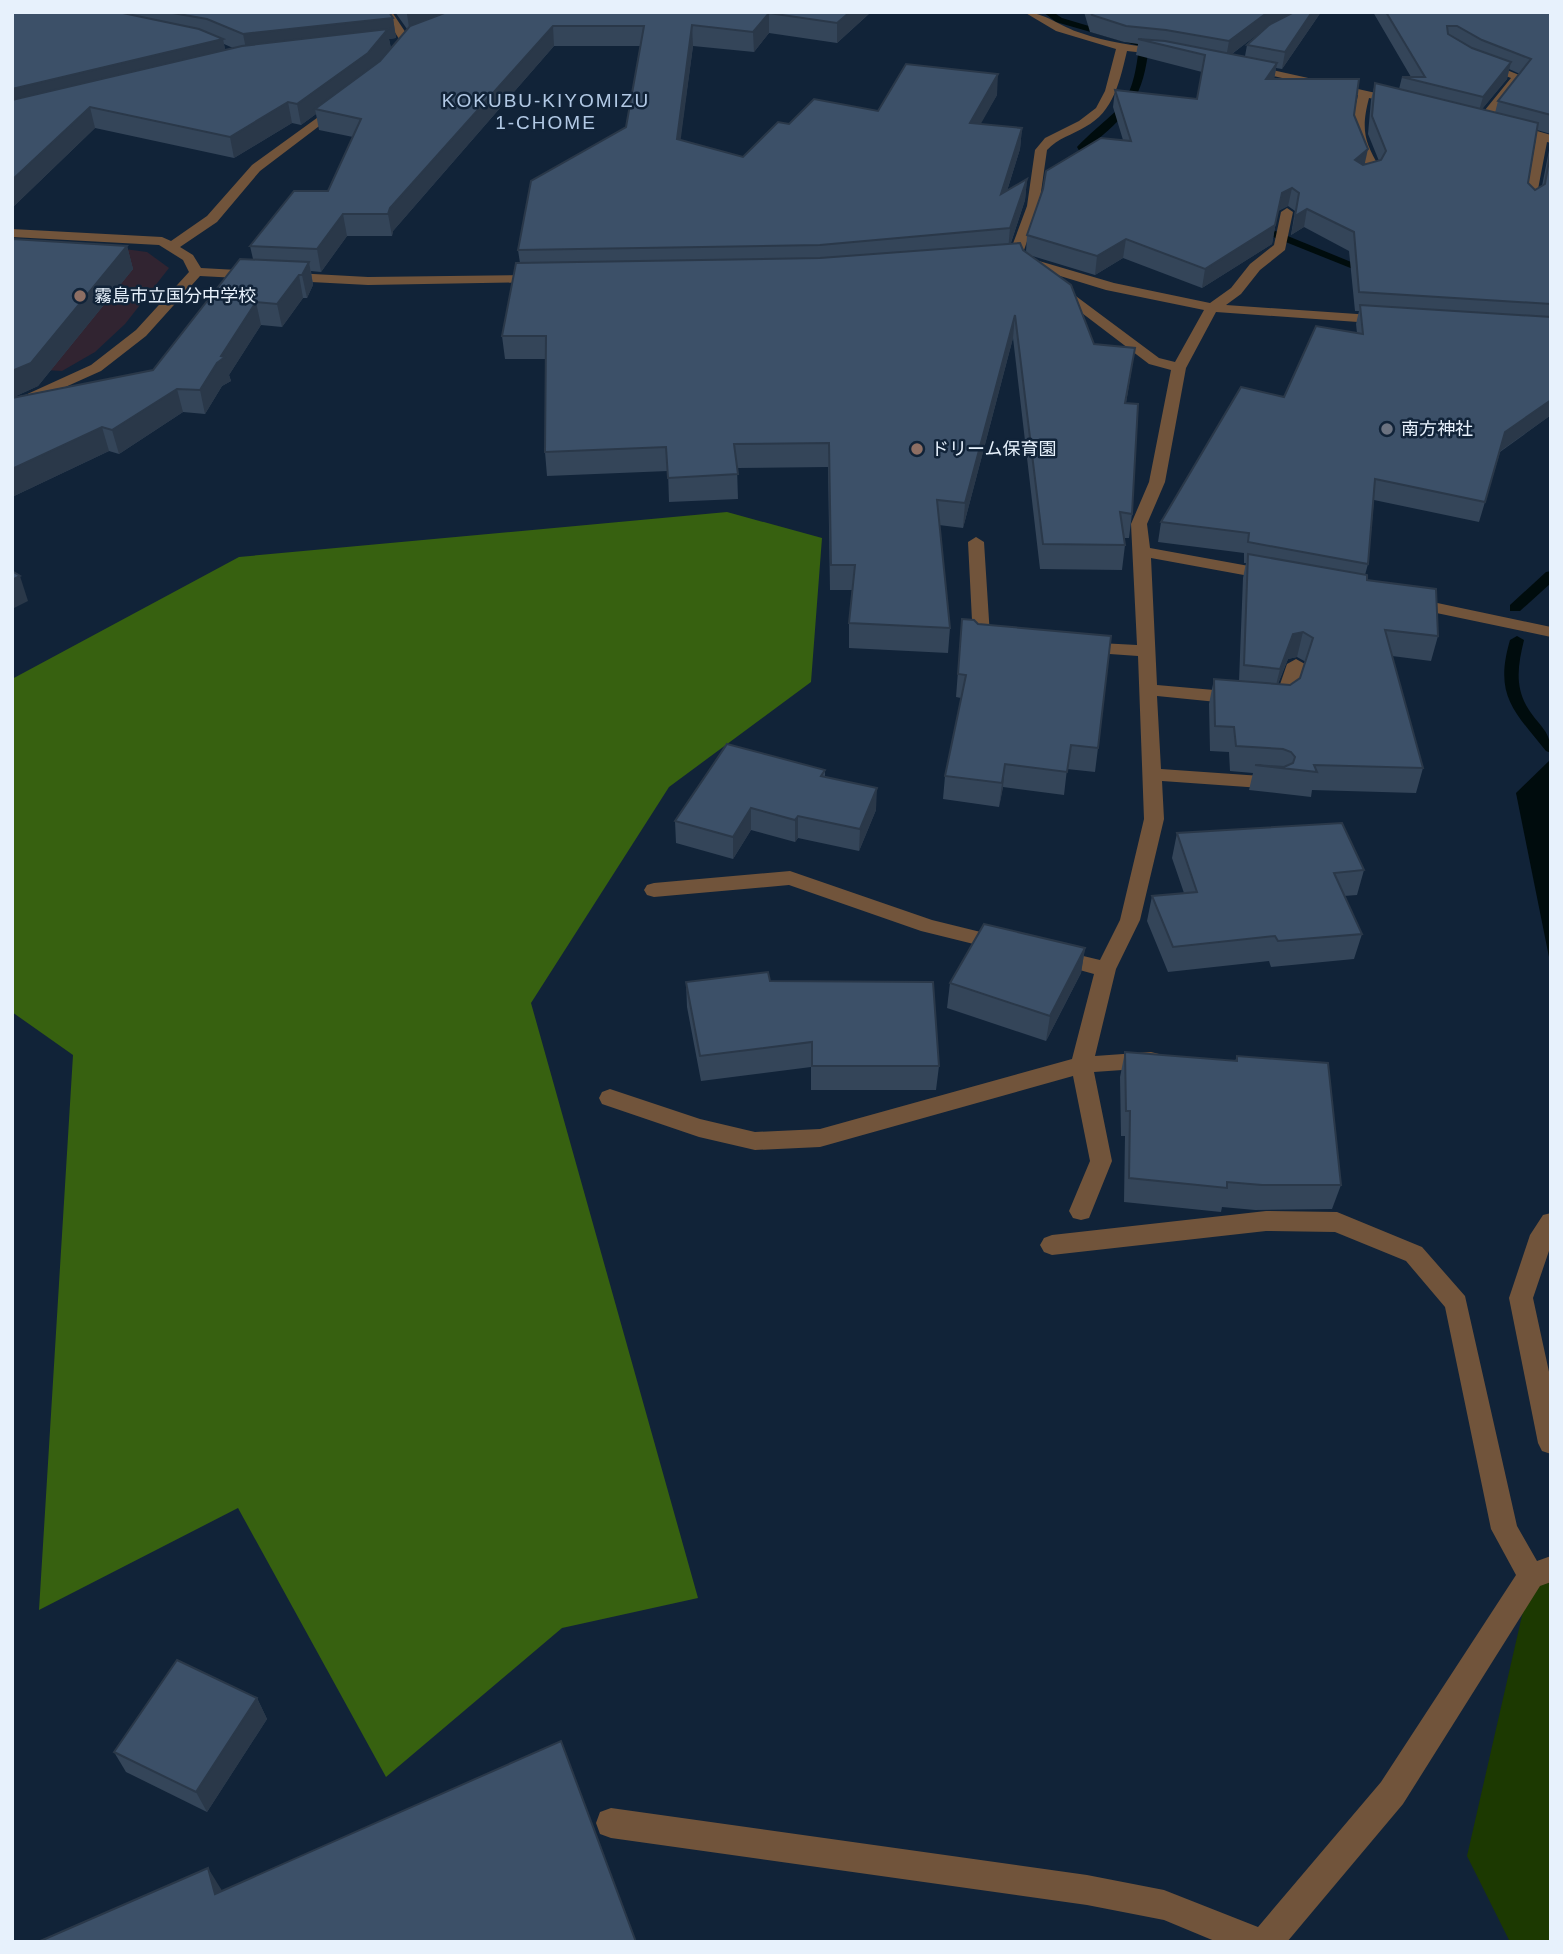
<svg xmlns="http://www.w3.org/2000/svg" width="1563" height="1954" viewBox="0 0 1563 1954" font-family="Helvetica,'Noto Sans JP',sans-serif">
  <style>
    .education { fill: #312431 }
    .green { fill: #1c3901 }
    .forest { fill: #376110 }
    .water { fill: #000c0d }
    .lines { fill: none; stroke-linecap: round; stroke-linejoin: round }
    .stream { fill: #000c0d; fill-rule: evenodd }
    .lane { fill: #71543b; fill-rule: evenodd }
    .street { fill: #71543b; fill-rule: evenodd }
    .wall { fill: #344559; fill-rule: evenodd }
    .shaded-wall { fill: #2a3849 }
    .building { fill: #3c5068; stroke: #2a3849; stroke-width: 2 }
    .education-dot { fill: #8d6e63; stroke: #112338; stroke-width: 2.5 }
    .worship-dot { fill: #6b7280; stroke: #112338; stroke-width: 2.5 }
    .labels { text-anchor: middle; stroke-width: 5; stroke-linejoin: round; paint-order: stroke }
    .far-poi-label { font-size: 18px; fill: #e7f1fc; stroke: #112338; text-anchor: start }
    .far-neighbourhood-label { font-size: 19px; letter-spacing: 2px; fill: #b2c9e5; stroke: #112338 }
  </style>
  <rect width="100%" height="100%" fill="#112338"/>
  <polygon class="education" points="12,241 102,246 147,252 169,268 125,324 95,352 62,371 12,368"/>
  <polygon class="green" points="1531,1576 1551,1577 1551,1942 1510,1942 1467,1856"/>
  <polygon class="forest" points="727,512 822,538 811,682 669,787 531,1003 698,1598 562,1628 386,1777 238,1508 39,1610 73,1055 12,1012 12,679 239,557"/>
  <polygon class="water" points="1551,759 1551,967 1516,793"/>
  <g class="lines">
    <g class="stream">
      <path d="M 1043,12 L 1053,12 L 1062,18 L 1149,44 C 1144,97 1129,115 1087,148 L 1093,157 L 1104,162 L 1104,166 L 1085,161 L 1077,147 C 1118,105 1132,112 1139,46 L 1056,22 Z"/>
      <polygon points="1248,223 1256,223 1378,273 1368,275 1248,227"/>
      <polygon points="1551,571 1551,583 1520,611 1510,611 1510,605 1546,572"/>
      <path d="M 1517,636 L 1524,640 C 1518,665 1514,687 1529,710 C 1540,727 1551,731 1551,753 L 1546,751 C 1513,710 1494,695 1510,640 Z"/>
    </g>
    <g class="lane">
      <polygon points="1266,1211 1337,1212 1422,1247 1465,1296 1517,1526 1537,1561 1551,1556 1551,1582 1540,1586 1403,1804 1287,1942 1217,1942 1164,1920 1087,1905 611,1838 600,1834 596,1823 600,1812 611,1808 1087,1875 1164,1890 1258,1927 1381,1782 1516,1575 1491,1529 1445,1307 1406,1261 1335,1232 1266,1231 1052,1255 1044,1252 1040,1245 1044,1238 1052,1235"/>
      <polygon points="1551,1213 1551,1245 1533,1298 1551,1381 1551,1454 1542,1451 1538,1443 1509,1298 1530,1235 1543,1215"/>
    </g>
    <g class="street">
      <polygon points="382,12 392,12 412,42 398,58 388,56 401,42"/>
      <path d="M 1024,12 C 1044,12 1061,27 1081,33 C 1107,42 1135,46 1163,49 L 1169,52 L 1163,55 L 1127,51 C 1120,80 1114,112 1085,127 C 1072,135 1058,138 1047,150 L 1039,206 L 1022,256 L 1114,283 L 1210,303 L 1231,288 L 1250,264 L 1274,245 L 1281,212 L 1287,208 L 1293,212 L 1285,250 L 1260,270 L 1241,294 L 1226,305 L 1386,316 L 1393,320 L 1386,324 L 1216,312 L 1186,368 L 1165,482 L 1147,524 L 1150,548 L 1271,570 L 1279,575 L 1271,580 L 1151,558 L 1157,685 L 1237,692 L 1246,698 L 1237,704 L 1157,696 L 1161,769 L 1277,777 L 1284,779 L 1286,783 L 1284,787 L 1277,789 L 1162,781 L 1164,819 L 1140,920 L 1116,969 L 1095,1056 L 1151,1052 L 1159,1054 L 1162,1060 L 1159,1066 L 1151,1068 L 1094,1072 L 1112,1161 L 1089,1218 L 1081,1220 L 1073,1218 L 1069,1211 L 1090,1161 L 1073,1076 L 820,1147 L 755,1150 L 699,1137 L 602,1104 L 599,1098 L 602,1092 L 610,1089 L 700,1119 L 755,1132 L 820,1129 L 1072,1059 L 1094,974 L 1047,961 L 1044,956 L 1047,951 L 1054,949 L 1100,960 L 1120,920 L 1144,819 L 1138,656 L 1081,652 L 1072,647 L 1081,642 L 1137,645 L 1131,524 L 1149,482 L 1171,370 L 1149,364 L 1049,288 L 1056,284 L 1061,285 L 1159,358 L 1175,362 L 1204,310 L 1106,290 L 1014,262 L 1008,257 L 1027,206 L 1035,150 L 1045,138 L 1079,121 L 1096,108 L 1105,91 L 1116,49 L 1056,31 Z"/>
      <polygon points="1477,61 1485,61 1524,77 1486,124 1482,125 1476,121 1511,78 1477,65"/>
      <path d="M 1250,65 L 1403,99 L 1403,103 L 1399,104 L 1369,98 C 1361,129 1364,141 1380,168 L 1376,176 L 1360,181 L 1354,177 L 1368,168 C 1351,139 1350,128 1358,95 L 1246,70 L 1246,66 Z"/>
      <polygon points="339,102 345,106 343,108 260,171 217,222 180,247 193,255 201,268 368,277 540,275 545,276 545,282 368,285 200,276 146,336 101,371 12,411 12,401 91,365 136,330 189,272 183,260 159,245 12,237 12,229 162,237 171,241 207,216 252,165"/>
      <polygon points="1509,123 1551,135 1551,143 1547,142 1535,205 1527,205 1525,202 1536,138 1505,130 1503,127"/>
      <polygon points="976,537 984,542 990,636 999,637 1002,641 993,646 976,644 973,640 968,542"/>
      <polygon points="1409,597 1551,627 1551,637 1403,606 1401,602 1403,598"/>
      <polygon points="1296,659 1305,664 1292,702 1283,708 1267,705 1264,701 1267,697 1276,696 1287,664"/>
      <polygon points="790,871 932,920 1009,939 1012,944 1009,949 1002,951 921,931 789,885 654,897 647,895 644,890 647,885 654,883"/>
    </g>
  </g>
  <g class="wall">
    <path d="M 12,12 L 389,12 L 393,18 L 396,38 L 389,39 L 391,48 L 407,29 L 395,12 L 871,12 L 837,43 L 769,33 L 754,52 L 693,46 L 680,140 L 743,157 L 789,124 L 997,95 L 980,124 L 1022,128 L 1020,149 L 1007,191 L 1027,179 L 1025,200 L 1011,243 L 1026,252 L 1027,235 L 1123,140 L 1113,107 L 1115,90 L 1197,99 L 1202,72 L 1136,55 L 1138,44 L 1124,42 L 1090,32 L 1084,12 L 1321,12 L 1282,69 L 1276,68 L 1274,79 L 1354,115 L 1365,164 L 1379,161 L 1368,134 L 1371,100 L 1375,83 L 1399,89 L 1402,77 L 1411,77 L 1373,12 L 1551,12 L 1551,134 L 1537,130 L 1528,183 L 1535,190 L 1542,186 L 1551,140 L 1551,415 L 1500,452 L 1479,522 L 1374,500 L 1368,564 L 1365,575 L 1367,580 L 1438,636 L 1431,661 L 1392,656 L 1423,768 L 1416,793 L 1312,790 L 1311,797 L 1249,790 L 1253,773 L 1230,771 L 1229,752 L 1210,751 L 1209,704 L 1214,679 L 1239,681 L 1243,578 L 1246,563 L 1244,563 L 1244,553 L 1158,542 L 1161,522 L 1284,397 L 1357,333 L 1356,324 L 1359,311 L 1355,311 L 1349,251 L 1304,227 L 1291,235 L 1295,211 L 1288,206 L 1278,211 L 1272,244 L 1202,288 L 1123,258 L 1095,275 L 1029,255 L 1094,344 L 1135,348 L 1126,403 L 1132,514 L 1129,538 L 1124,538 L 1125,545 L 1122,570 L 1040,569 L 1013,338 L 963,528 L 939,525 L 950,628 L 948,653 L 849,648 L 849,623 L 852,590 L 830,590 L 828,467 L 737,468 L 738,499 L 669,502 L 668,471 L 547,476 L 545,452 L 546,359 L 505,359 L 502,336 L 520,263 L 518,250 L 626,127 L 640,46 L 554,46 L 393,231 L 392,236 L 347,236 L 321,272 L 311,271 L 313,285 L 307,298 L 303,298 L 282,327 L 261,325 L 229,375 L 231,381 L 222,386 L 205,414 L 183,412 L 119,454 L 109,451 L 12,497 L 12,239 L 127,246 L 133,269 L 38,386 L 14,397 L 153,370 L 253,259 L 250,246 L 328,191 L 353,137 L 319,130 L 316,114 L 301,125 L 292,123 L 234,158 L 95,128 L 12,208 ZM 1269,25 L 1247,45 L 1245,56 L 1232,54 ZM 224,44 L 233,48 L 225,50 ZM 1509,69 L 1520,74 L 1498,101 L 1495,113 L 1482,109 L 1507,79 ZM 1297,657 L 1306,662 L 1300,678 L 1290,685 L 1278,684 L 1288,659 Z"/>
    <polygon points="962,619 1098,748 1095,772 1067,769 1064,795 1003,787 999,807 943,799 945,776 961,698 956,697"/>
    <polygon points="825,770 825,777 876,810 859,851 798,838 795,842 751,830 733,859 676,843 675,821"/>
    <polygon points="1177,833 1364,870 1357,895 1344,896 1362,934 1354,959 1271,967 1269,961 1168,972 1147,921 1152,896 1184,893 1172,858"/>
    <polygon points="1085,948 1081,973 1046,1041 947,1008 950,983"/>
    <polygon points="770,981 939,1066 936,1090 811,1090 811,1067 701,1081 687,1007 686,982"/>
    <polygon points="1125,1052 1235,1061 1237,1056 1341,1185 1332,1209 1255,1210 1222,1207 1221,1212 1124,1202 1125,1136 1121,1136 1120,1077"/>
    <polygon points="257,1698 267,1719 207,1812 126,1772 114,1752"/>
  </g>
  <g class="shaded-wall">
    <polygon points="412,12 470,12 410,34 407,14"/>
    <polygon points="850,12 871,12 837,43 837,23"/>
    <polygon points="1268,12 1295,12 1276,21 1226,58 1229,41"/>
    <polygon points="1312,12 1321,12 1282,69 1285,52"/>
    <polygon points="769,13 769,33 754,52 753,32"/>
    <polygon points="393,18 396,38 389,39 391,49 371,73 315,109 316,114 301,125 297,104 247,54 243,34"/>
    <polygon points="692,25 693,46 678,160 677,139"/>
    <polygon points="553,26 554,46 393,231 392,236 388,214 390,208"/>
    <polygon points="223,39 227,59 12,111 12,89"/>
    <polygon points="1511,62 1507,79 1478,114 1483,97"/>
    <polygon points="1277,63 1274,80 1266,79"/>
    <polygon points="998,74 997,95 969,145 970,123"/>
    <polygon points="288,102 292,123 234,158 230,137"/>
    <polygon points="90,107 95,128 12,208 12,180"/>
    <polygon points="1022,128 1020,149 999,216 1001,194"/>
    <polygon points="1368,149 1364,167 1355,160"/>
    <polygon points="1027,179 1025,200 1008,251 1010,228"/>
    <polygon points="1292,188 1288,206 1278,211 1272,244 1202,288 1205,269 1282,193"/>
    <polygon points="1307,209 1304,227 1291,235 1295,216"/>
    <polygon points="343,214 347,236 321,272 317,249"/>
    <polygon points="1126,239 1123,258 1095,275 1097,256"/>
    <polygon points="127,246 133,269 38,386 14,397 12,419 12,371"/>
    <polygon points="309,262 313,285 307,298 302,275"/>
    <polygon points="299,275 303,298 282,327 277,304"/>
    <polygon points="256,302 261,325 229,375 231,381 222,386 205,414 200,390"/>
    <polygon points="1015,315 1013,338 963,528 965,503"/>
    <polygon points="177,389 183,412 119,454 112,430"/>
    <polygon points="1551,400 1551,415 1499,452 1505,432"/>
    <polygon points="102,427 109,451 12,497 12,469"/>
    <polygon points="20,576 28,601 12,609 12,580"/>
    <polygon points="1303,632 1297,657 1288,659 1274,693 1280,669 1293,634"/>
    <polygon points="1005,764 1003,787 999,807 1002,783"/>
    <polygon points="877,788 876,810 859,851 860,829"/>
    <polygon points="751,808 751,830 733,859 733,837"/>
    <polygon points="798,816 798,838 795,842 795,820"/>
    <polygon points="1085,948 1081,973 1046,1041 1050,1016"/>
    <polygon points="257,1698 267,1719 207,1812 196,1792"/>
    <polygon points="208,1868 229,1902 215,1894"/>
  </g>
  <g class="building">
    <polygon points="12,12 118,12 199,29 223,39 12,89"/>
    <polygon points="167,12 389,12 393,18 243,34 207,19"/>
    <polygon points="447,12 850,12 837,23 769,13 753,32 692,25 677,139 743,157 778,122 789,124 814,99 878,111 906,64 998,74 970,123 1022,128 1001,194 1027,179 1010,228 820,245 518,250 531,181 626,127 644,26 553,26 390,208 388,214 343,214 317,249 250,246 294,191 328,191 361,119 315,109 380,61 410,26"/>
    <polygon points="1091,12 1268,12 1229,41 1166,30 1126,26 1092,15"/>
    <polygon points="1294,12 1312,12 1285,52 1247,45 1269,25"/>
    <polygon points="1386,12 1551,12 1551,115 1498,101 1531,59 1482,40 1457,26 1447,26 1448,34 1472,48 1511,62 1483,97 1402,77 1425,77"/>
    <polygon points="388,29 368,53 297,104 288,102 230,137 90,107 12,180 12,100 242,46"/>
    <polygon points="1138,39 1165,41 1277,63 1266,79 1359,79 1354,115 1368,149 1355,160 1363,165 1381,160 1386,151 1372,116 1375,83 1538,123 1528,183 1535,190 1545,184 1551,149 1551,304 1359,292 1354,232 1307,209 1295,216 1299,193 1292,188 1282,193 1275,225 1205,269 1126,239 1097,256 1027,235 1043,189 1046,171 1101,138 1131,141 1115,90 1197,99 1205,55"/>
    <polygon points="12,239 127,246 31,363 12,371"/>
    <polygon points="1020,243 1023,250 1071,285 1094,344 1135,348 1125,403 1138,404 1132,514 1120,512 1125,545 1043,544 1015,315 965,503 937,500 950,628 849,623 855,565 831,565 829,443 734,444 738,474 668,478 666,447 545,452 546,336 502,336 516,263 820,258"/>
    <polygon points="240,259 309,262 302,275 299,275 277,304 256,302 221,356 225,357 217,363 200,390 177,389 112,430 102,427 12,469 12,398 153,370"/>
    <polygon points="1360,305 1551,317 1551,400 1505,432 1485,502 1375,479 1368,564 1248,542 1249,533 1161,522 1241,387 1284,397 1316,326 1363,334"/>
    <polygon points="1248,554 1367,575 1367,580 1436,589 1438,636 1385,630 1423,768 1314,765 1317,772 1255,765 1284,767 1293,763 1295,757 1291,752 1283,749 1236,746 1234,727 1215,726 1214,679 1290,685 1300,678 1313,638 1303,632 1293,634 1280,669 1244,665"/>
    <polygon points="12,571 20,576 12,580"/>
    <polygon points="962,619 974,620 978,624 1111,636 1098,748 1071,745 1067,772 1005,764 1002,783 945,776 966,675 958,674"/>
    <polygon points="727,744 825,770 821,776 877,788 860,829 798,816 795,820 751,808 733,837 675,821"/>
    <polygon points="1342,823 1364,870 1334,873 1362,934 1278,941 1275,936 1173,947 1152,896 1197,892 1177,833"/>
    <polygon points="984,924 1085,948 1050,1016 950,983"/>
    <polygon points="768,972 770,981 933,982 939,1066 812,1066 812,1042 700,1056 686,982"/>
    <polygon points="1125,1052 1237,1061 1237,1056 1328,1063 1341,1185 1262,1185 1227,1182 1227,1188 1129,1178 1130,1111 1126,1111"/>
    <polygon points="177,1660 257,1698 196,1792 114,1752"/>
    <polygon points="561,1741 636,1942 38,1942 208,1868 215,1894"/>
  </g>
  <g class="education-dot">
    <circle cx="80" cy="296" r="7"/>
    <circle cx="917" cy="449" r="7"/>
  </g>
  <circle class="worship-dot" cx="1387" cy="429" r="7"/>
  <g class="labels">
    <g class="far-poi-label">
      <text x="94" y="302">霧島市立国分中学校</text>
      <text x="1401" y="435">南方神社</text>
      <text x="931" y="455">ドリーム保育園</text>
    </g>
    <g class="far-neighbourhood-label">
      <text x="546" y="107">KOKUBU-KIYOMIZU<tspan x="546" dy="22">1-CHOME</tspan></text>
    </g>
  </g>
  <rect width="1563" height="1954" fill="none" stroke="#e7f1fc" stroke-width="28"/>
</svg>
